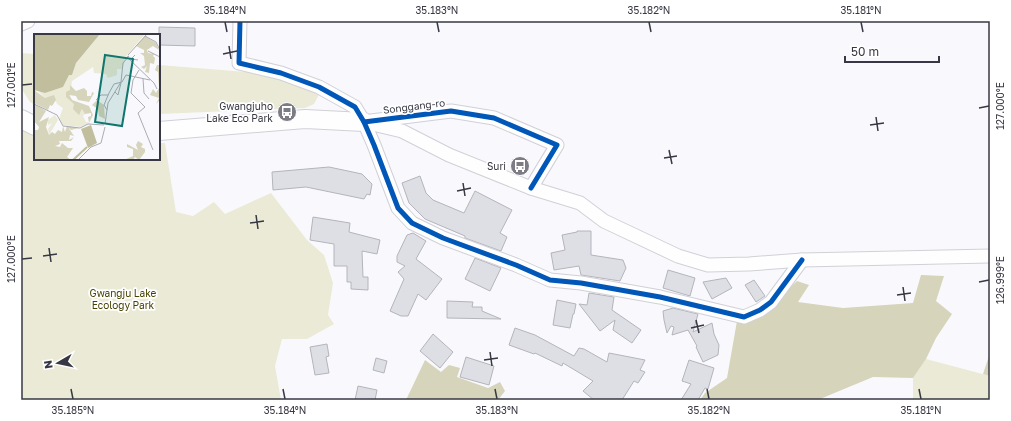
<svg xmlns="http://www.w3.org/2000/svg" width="1011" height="421" viewBox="0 0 1011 421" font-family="'Golos Text',sans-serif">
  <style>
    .green { fill: #ebead6 }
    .forest { fill: #d6d4ba }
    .building { fill: #dedee5; stroke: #b4b4bc }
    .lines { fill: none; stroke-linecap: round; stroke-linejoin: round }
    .minor-casing { stroke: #d0d0d7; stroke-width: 15 }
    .secondary-casing { stroke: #d0d0d7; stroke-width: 20 }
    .minor { stroke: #fefeff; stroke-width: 13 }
    .secondary { stroke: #fefeff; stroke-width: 18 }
    .cycleway-casing { stroke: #fff; stroke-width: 8 }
    .cycleway { stroke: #0057b8; stroke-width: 5 }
    .ticks { fill: none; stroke: #373843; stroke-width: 1.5 }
    .labels { text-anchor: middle; stroke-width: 3.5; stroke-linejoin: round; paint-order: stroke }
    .poi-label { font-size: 10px; fill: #373843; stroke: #fff; text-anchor: end }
    .street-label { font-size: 10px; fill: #373843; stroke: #fff }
    .park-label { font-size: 10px; fill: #484304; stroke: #fff }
    .inset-river { fill: none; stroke: #c0be9d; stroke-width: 2 }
    .inset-road { fill: none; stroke: #abacb3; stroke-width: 1 }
    .view { fill: #0f766e; fill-opacity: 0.15; stroke: #0f766e; stroke-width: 2 }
    .inset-edge { fill: none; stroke: #373843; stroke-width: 2 }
    .neatline { fill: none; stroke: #373843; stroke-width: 1.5 }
    .ticks-label { font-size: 10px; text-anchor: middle; fill: #373843 }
  </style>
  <rect width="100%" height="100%" fill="#f9f9fd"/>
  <g class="green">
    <polygon points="21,53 35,54 35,105 30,102 21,88"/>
    <polygon points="159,65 258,73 321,91 314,104 305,108 159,114"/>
    <polygon points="21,130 35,135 35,159 159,159 159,143 165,143 176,212 193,216 214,202 225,214 271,193 307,240 324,255 333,283 328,315 334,324 307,339 282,339 275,366 281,400 21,400"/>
    <polygon points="926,359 990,376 990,400 913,400 913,378"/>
  </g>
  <g class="forest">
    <polygon points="921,275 944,276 936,301 952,314 936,338 926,359 913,378 873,377 820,399 820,400 700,400 705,393 727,378 737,321 751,322 767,310 797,281 809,285 798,302 843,308 913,303"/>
    <polygon points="990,353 990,376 983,374"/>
    <polygon points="425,360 441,372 449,365 460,368 457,377 488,388 500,382 505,391 498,400 406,400"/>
  </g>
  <g class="building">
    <polygon points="159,27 195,28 195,46 159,45"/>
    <polygon points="329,167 362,174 372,184 370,195 367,194 364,199 306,187 273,190 272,172"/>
    <polygon points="420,176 426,193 433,200 464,213 475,191 512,210 500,233 507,237 501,251 465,238 465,236 425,219 409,203 402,183"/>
    <polygon points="313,217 350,223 349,232 380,240 377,254 362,251 363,277 368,277 368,290 351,289 351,282 347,282 347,266 334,266 334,244 310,240"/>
    <polygon points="577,231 591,231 591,255 623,260 626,268 620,281 581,275 579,266 554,270 551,253 565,250 562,235 577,232"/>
    <polygon points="413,233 426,241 416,259 442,279 426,300 418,294 408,316 401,316 390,311 404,279 398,272 405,266 397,262 397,256 407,235"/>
    <polygon points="475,258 501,268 490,291 465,279"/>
    <polygon points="668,270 695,278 690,296 663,288"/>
    <polygon points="726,278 732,288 712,299 703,282"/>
    <polygon points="754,280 765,296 756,302 745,285"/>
    <polygon points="589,293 614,297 612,310 641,330 632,343 613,330 615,320 600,331 579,304 587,305"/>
    <polygon points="557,300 576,304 574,314 573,314 570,328 553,325"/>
    <polygon points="447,301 473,302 472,307 482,307 482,311 501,319 447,318"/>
    <polygon points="673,308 698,314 693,332 712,323 714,334 719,345 718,355 703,362 696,347 697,346 688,330 672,335 674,327 671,326 667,333 664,320 663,311"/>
    <polygon points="515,328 535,335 574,356 579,348 584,349 607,362 609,353 645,360 640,370 645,372 638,383 634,381 622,400 594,400 583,391 593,381 563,363 562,366 535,353 534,354 509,345"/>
    <polygon points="433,334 453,352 440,368 420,351"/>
    <polygon points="327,344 329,356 326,357 329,373 315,375 310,347"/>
    <polygon points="466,357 494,366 489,385 460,377"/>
    <polygon points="376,358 387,361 384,373 373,370"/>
    <polygon points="689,360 714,368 708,389 705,388 698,400 681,400 691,384 682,381"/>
    <polygon points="358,386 377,390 375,400 355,400"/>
  </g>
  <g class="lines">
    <g class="minor-casing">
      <g id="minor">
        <polyline points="240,21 239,63 281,73 319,87 355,107 364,122 374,145 398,208 412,223 443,238 516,265 550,280 581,283 660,297 744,317 760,310 771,302 802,260"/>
        <polyline points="21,24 28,21"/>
        <polyline points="371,121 451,111 494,118 557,145 531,188"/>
        <polyline points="364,122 402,131 449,155 531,188 580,203 604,221 678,256 708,265 749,264 802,260 990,256"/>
      </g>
    </g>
    <g class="secondary-casing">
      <g id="secondary">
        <polyline points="21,119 35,126"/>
        <polyline points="159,131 305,119 364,122"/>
      </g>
    </g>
    <use href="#minor" class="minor"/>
    <use href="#secondary" class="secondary"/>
    <g class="cycleway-casing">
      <g id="cycleway">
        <polyline points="240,21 239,63 281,73 319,87 355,107 364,122 374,145 398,208 412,223 443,238 516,265 550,280 581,283 660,297 744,317 760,310 771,302 802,260"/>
        <polyline points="364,122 451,111 494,118 557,145 531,188"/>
      </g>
    </g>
    <use href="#cycleway" class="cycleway"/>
  </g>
  <path class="ticks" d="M 225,22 L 227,32M 437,22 L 439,32M 649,22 L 651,32M 861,22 L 863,32M 229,46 L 231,59M 223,54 L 237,51M 22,85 L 32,84M 979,108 L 989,106M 876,117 L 878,131M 870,125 L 884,123M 669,150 L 672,164M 664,158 L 677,156M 463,183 L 465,196M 457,191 L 471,188M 256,215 L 258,229M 250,223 L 264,221M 49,248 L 51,262M 43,256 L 57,254M 22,259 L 32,258M 979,282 L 989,280M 903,287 L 905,301M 897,295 L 911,293M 696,320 L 699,333M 691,328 L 704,325M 490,352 L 492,366M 484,360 L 498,358M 71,389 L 73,399M 283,389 L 285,399M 495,389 L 497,399M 707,389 L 709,399M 919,389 L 921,399"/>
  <defs>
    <g id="bus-disc" transform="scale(1)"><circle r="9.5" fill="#7b7c84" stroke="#fff"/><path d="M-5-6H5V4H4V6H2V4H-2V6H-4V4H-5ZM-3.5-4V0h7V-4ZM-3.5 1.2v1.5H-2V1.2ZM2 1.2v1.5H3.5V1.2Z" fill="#fff"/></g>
  </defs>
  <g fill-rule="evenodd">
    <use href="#bus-disc" x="287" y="112"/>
    <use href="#bus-disc" x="520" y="166"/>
  </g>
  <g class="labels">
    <g class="poi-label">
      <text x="273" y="110">Gwangjuho<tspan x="273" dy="12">Lake Eco Park</tspan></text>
      <text x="506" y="170">Suri</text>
    </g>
    <g class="street-label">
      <text transform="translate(414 106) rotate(-7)" y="4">Songgang-ro</text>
    </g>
    <g class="park-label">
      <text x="123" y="297">Gwangju Lake<tspan x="123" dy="12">Ecology Park</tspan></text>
    </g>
  </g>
  <g transform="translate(34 34)">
    <rect width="126" height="126" fill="#f9f9fd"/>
    <path d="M 66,0 L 111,0 L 93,21 L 88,35 L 83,35 L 83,41 L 74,44 L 72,40 L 60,39 L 59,33 L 38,47 L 36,62 L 46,79 L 49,73 L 50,74 L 51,80 L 49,82 L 52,88 L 56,89 L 46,93 L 29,91 L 25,85 L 29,74 L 23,70 L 20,62 L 11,64 L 4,57 L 11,59 L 29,53 L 35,41 L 38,41 L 42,29 ZM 21,81 L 24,86 L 15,101 L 14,95 L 18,89 L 14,91 L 14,86 Z" fill="#ebead6"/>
    <path d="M 111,2 L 122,9 L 125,16 L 119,12 L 113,16 L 114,19 L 120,20 L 119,22 L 121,24 L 120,30 L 116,29 L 115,39 L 111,38 L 113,32 L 110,35 L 107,33 L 111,31 L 110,22 L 106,19 L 110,19 L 110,16 L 102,12 ZM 123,31 L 126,31 L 126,70 L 125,67 L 122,70 L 125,64 L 116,61 L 119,55 L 122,59 L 125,54 L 124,38 L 121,36 ZM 36,51 L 42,57 L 50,54 L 53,57 L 53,54 L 53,62 L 57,62 L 58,58 L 60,59 L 55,68 L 44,66 L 42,62 L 35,61 L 38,66 L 55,72 L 59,81 L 55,89 L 54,83 L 57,82 L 57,79 L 51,80 L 48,75 L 45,81 L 39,75 L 40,70 L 32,63 L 32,58 L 36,56 ZM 0,56 L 11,64 L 20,61 L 22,66 L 18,72 L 16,71 L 14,76 L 0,69 ZM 63,66 L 70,71 L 71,85 L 65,82 L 64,75 L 58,71 ZM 1,70 L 12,77 L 5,88 L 15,83 L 12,93 L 15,101 L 18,98 L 21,100 L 24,96 L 28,98 L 29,92 L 31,98 L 33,92 L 45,94 L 37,96 L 34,93 L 40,102 L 36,101 L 35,106 L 40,103 L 37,107 L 25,107 L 26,110 L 21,112 L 26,113 L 28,109 L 34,114 L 39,114 L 33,123 L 37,126 L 0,126 L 0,96 L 4,96 L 5,93 L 0,87 ZM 104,107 L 109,110 L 107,113 L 111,115 L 111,118 L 105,126 L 101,123 L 99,126 L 90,126 L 99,122 L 99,115 L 93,113 L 93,110 L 104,116 L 102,111 Z" fill="#d6d4ba"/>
    <path d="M 0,0 L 66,0 L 42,29 L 38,41 L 35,41 L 29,53 L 11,59 L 0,56 ZM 57,91 L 63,109 L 54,114 L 47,95 Z" fill="#c0be9d"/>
    <path class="inset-river" d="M 39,126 L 53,113"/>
    <path class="inset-road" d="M 111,2 L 122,8 L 126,16M 114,17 L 126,23M 94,21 L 113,0M 101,21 L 97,25 L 104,26M 94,24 L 120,49 L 123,55M 105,36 L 99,46 L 97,59 L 111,73 L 104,79 L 119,116M 109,45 L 110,59 L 115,65M 87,48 L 89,29 L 95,22 L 93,23M 81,58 L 84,61 L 87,49M 62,66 L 67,61 L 74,61M 0,70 L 23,81 L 29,92 L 46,94 L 54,90 L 70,91M 73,76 L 70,71 L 75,59 L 80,50 L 88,48 L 92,41 L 116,46M 71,90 L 74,69 L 87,48M 67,109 L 71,93M 44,126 L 57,113 L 67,109"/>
    <path class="view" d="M 71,21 L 99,25 L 88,92 L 61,88 Z"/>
    <rect width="126" height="126" class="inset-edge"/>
  </g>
  <rect width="1011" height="421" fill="none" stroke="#ffffff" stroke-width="44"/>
  <g transform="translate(58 363) rotate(261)" stroke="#ffffff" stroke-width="3" paint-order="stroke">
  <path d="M0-3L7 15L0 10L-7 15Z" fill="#373843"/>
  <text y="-6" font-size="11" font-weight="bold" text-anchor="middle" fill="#373843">N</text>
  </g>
  <path d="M845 56v6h94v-6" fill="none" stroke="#373843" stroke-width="2"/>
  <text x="851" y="56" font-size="12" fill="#373843" stroke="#ffffff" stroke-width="3" paint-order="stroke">50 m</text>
  <rect x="22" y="22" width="967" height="377" class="neatline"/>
  <g class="ticks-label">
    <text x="225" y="14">35.184°N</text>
    <text x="437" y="14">35.183°N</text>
    <text x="649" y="14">35.182°N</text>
    <text x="861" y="14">35.181°N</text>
    <text transform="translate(11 85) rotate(-90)" y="4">127.001°E</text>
    <text transform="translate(1000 106) rotate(-90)" y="4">127.000°E</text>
    <text transform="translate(11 259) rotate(-90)" y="4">127.000°E</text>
    <text transform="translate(1000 280) rotate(-90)" y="4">126.999°E</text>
    <text x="73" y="414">35.185°N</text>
    <text x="285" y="414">35.184°N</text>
    <text x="497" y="414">35.183°N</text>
    <text x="709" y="414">35.182°N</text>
    <text x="921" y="414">35.181°N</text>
  </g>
</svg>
